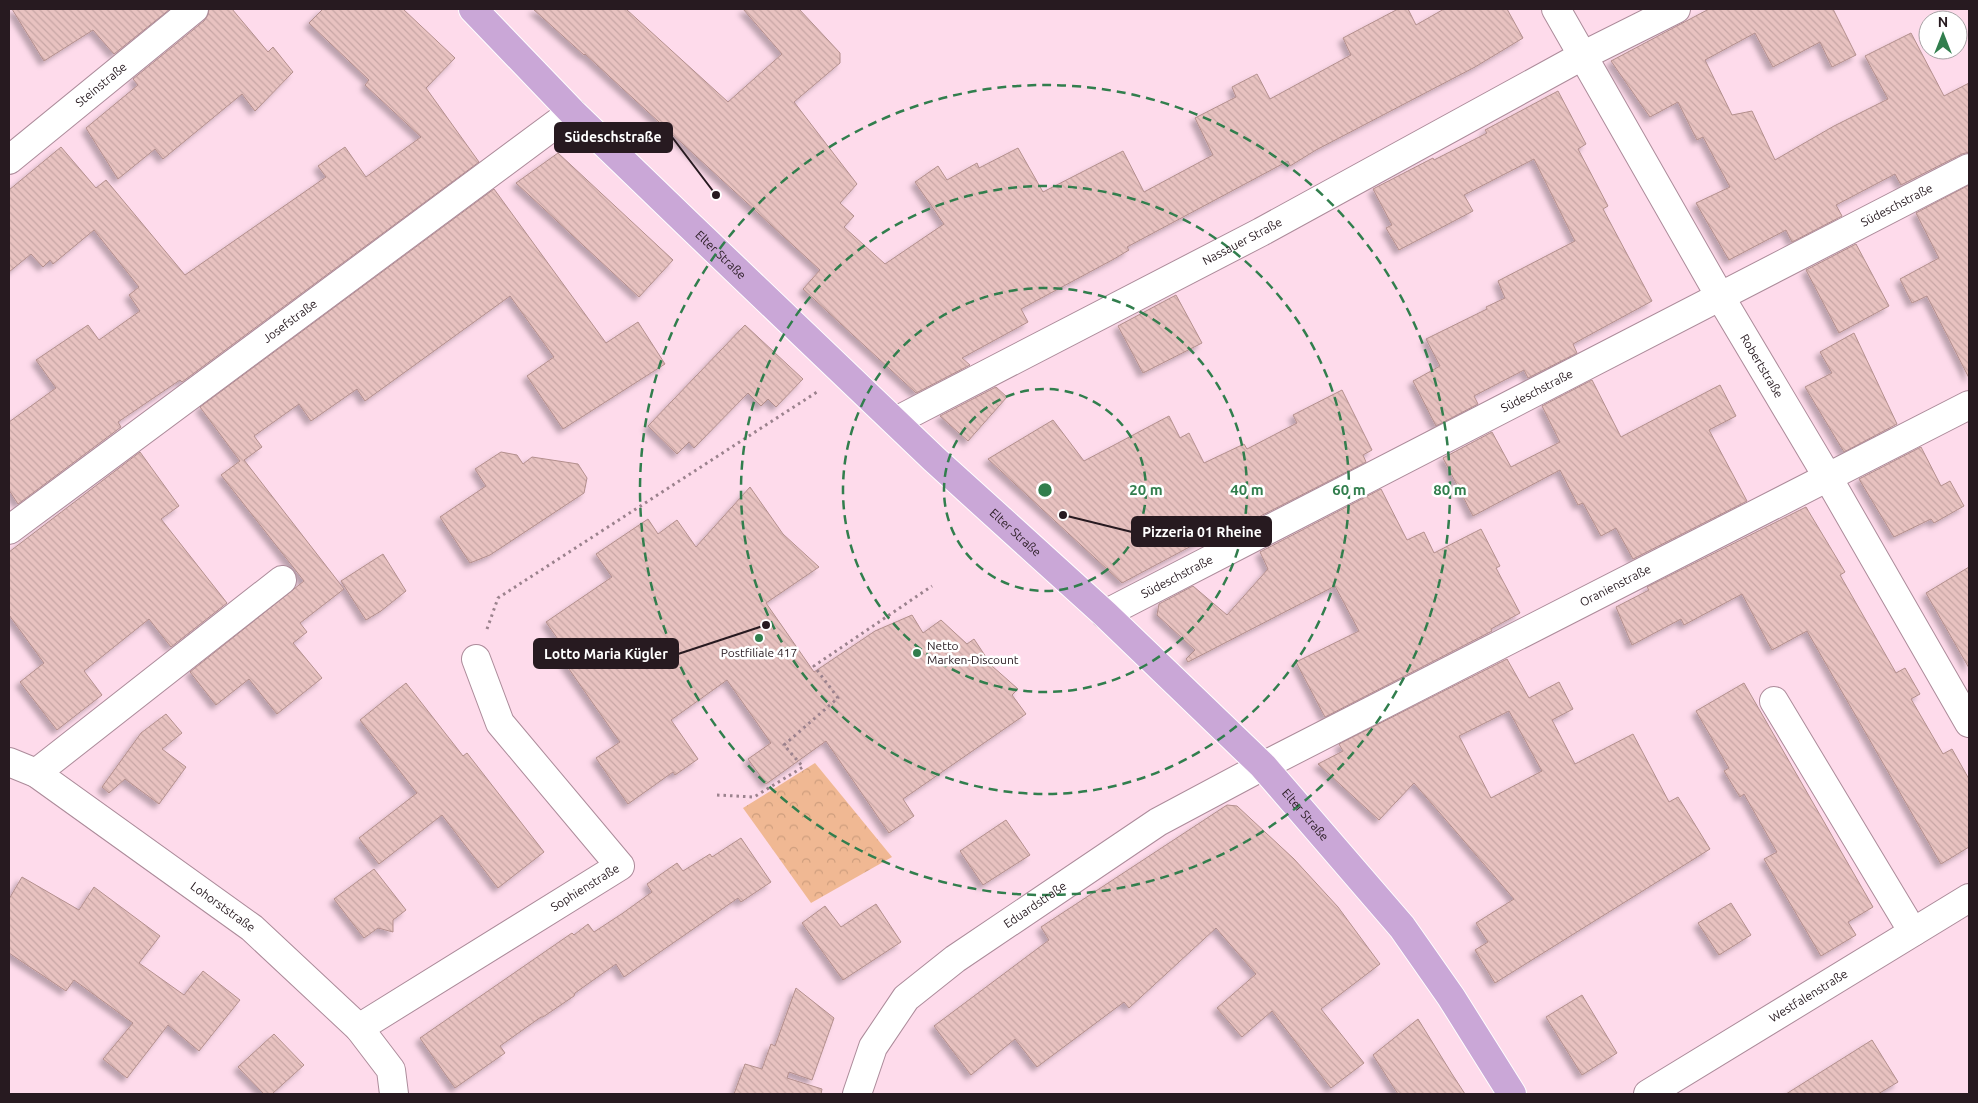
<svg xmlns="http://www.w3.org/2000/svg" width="1978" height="1103" viewBox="0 0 1978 1103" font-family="Ubuntu,sans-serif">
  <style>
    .park { fill: url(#park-crowns) }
    .building { fill: url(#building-back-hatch); stroke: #b38f8d; fill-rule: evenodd; filter: url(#shadow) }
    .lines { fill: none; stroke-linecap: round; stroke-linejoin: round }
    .minor-casing { stroke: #ac8b9a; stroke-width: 30 }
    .major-casing { stroke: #fff; stroke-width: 30 }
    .path { stroke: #9b828d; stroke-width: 3; stroke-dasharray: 2.5 4; stroke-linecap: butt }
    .minor { stroke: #fff; stroke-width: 28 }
    .major { stroke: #caa7d7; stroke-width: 28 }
    .ring { fill: none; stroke: #317e4d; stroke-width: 2.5; stroke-dasharray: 9 6 }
    .poi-dot { fill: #317e4d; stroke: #fff; stroke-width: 2 }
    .labels { text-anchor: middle; stroke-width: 5; stroke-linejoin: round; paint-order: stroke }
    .street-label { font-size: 12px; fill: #271a20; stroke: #fff }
    .poi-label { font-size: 12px; fill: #271a20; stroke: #fff; text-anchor: start }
    .centre { fill: #317e4d; stroke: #fff; stroke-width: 2.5 }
    .ring-label { font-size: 15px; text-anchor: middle; font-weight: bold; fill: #317e4d; stroke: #fff; stroke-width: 5; stroke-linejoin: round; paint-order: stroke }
    .leader { fill: none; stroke: #271a20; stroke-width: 2 }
    .callout-dot { fill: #271a20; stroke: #fff; stroke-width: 2 }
    .callout { fill: #271a20; stroke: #271a20; stroke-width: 2 }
    .callout-label { font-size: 14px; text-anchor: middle; font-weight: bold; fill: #fff }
  </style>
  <defs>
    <pattern id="park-crowns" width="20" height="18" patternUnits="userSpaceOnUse" patternTransform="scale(1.25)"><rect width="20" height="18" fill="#f0b893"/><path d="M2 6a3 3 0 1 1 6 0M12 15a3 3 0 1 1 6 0" fill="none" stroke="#ce9e7e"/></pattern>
    <pattern id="building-back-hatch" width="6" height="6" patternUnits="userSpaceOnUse" patternTransform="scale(1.25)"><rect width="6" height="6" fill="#e8c2c0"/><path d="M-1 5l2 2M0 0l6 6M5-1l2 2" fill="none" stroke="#c7a6a5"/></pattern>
    <filter id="shadow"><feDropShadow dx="-4.5" dy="4.5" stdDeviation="2.5" flood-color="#0004"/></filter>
  </defs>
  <rect width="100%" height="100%" fill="#fedbeb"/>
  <polygon class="park" points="815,763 892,857 811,903 743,808"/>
  <g class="building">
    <polygon points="12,9 170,9 114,54 93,30 44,61"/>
    <polygon points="209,9 232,9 268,52 273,47 293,72 255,111 242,94 163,159 155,149 118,179 86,128 138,85 133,79 204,21 208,15"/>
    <polygon points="323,9 403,9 455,58 426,88 479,162 182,382 180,380 118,422 121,427 18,504 9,490 9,422 56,388 36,360 88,325 99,340 140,311 129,295 139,287 94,230 53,264 50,260 43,267 31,254 9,272 9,190 61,147 96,188 106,180 185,275 326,177 318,166 345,147 366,177 421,137 365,85 369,80 309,23"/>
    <polygon points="533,9 626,9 728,102 782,54 743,9 799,9 840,53 840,63 794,102 857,184 840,203 854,216 844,227 885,264 944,224 915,182 938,166 947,180 977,163 979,168 1018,148 1043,192 1123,151 1144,192 1213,155 1195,118 1236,97 1232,87 1257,74 1270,99 1351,55 1343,38 1398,9 1408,9 1416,25 1444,9 1507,9 1523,38 1475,67 1316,150 1290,166 1288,161 1127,247 1129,250 1114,259 1021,309 1028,322 962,358 970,365 916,393 803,289 820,270 585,54 584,55"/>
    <polygon points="1709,9 1833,9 1856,55 1832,67 1820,42 1773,67 1755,33 1705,60 1732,115 1752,111 1775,160 1834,126 1888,99 1865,56 1911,33 1944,96 1969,83 1969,152 1962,154 1901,185 1895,174 1836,205 1842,216 1792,242 1786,230 1729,260 1696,203 1730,187 1703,137 1697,140 1678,102 1650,117 1611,61"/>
    <polygon points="1558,91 1586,144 1578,149 1608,206 1603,209 1652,301 1573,344 1577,353 1528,378 1524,370 1474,396 1478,404 1436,426 1413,381 1440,366 1426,339 1487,309 1486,307 1505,298 1498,281 1575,241 1534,159 1464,195 1473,211 1399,250 1386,228 1392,225 1373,189 1433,158 1434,160 1487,133 1485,130"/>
    <polygon points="558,153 673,260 639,297 516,183"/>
    <polygon points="1969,185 1969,378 1927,296 1912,303 1900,279 1939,258 1916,213"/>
    <polygon points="494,189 606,343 638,322 665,364 563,429 527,376 554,357 510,296 365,401 357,389 311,421 299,404 254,436 262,447 244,460 344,589 300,623 307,632 293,643 322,678 277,714 249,679 216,705 190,672 304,581 221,475 240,461 200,407"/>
    <polygon points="1856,244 1889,306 1839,333 1806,270"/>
    <polygon points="1176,295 1202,343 1143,373 1118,326"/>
    <polygon points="745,325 803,379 776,407 768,399 761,406 748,393 694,448 689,442 677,454 648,426"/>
    <polygon points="1854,333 1897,424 1844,452 1805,387 1832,373 1820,352"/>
    <polygon points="1592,380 1621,437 1720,385 1736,416 1709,430 1747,501 1633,559 1616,528 1601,536 1583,503 1578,505 1560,470 1473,516 1443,458 1492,432 1511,467 1560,442 1542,406"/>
    <polygon points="996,387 1007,397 968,441 940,416"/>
    <polygon points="1342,390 1372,450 1363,455 1366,462 1245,524 1242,519 1122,583 988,459 1053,420 1084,461 1169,416 1180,438 1189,433 1204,463 1244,444 1247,449 1297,423 1293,415"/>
    <polygon points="1921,447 1941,486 1950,481 1964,506 1934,523 1931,519 1894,537 1859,479"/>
    <polygon points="140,452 179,506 161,519 227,603 171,647 149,619 84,671 102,695 57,730 20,682 44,663 9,615 9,552"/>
    <polygon points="501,452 517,455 523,464 532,457 578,464 587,478 584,493 490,555 470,563 440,517 486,486 475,469"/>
    <polygon points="750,487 783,534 819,567 766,603 814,672 875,631 912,615 923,633 941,620 967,644 974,639 992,666 1018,689 1012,695 1026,714 903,799 914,816 889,833 826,741 766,784 748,759 771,743 727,680 671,720 698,759 675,775 673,772 628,804 596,758 620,742 562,659 560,642 546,622 612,577 596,554 648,519 658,534 677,520 696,547"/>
    <polygon points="1381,489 1407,540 1424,532 1434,553 1481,529 1500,566 1496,568 1520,613 1491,629 1492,631 1325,717 1296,662 1359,631 1335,586 1188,662 1186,659 1195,650 1157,615 1159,604 1193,586 1227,615 1268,569 1260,552"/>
    <polygon points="1806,507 1845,572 1840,575 1896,673 1905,668 1920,694 1911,699 1943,754 1952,749 1969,779 1969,847 1941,864 1807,631 1772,650 1742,594 1684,625 1681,619 1632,645 1616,607 1649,590 1647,587"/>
    <polygon points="383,554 406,591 381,611 366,620 341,581"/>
    <polygon points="1969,567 1969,668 1926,593"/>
    <path d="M 1507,659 L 1529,698 L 1559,682 L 1573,709 L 1552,720 L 1575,764 L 1633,734 L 1669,802 L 1678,797 L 1710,849 L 1495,983 L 1475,950 L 1488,942 L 1476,923 L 1514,899 L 1414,783 L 1379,820 L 1318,764 L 1343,751 L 1339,744 ZM 1509,711 L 1542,771 L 1491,798 L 1459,736 Z"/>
    <polygon points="406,683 463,756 467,753 544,852 498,888 442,815 379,864 359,838 417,793 360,720"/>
    <polygon points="1744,683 1873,907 1848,922 1856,935 1821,956 1764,859 1777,852 1744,794 1740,797 1724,771 1729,768 1696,711"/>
    <polygon points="166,714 182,733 162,749 186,767 159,804 125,779 109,793 102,787 141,733"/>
    <polygon points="1227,805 1237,806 1294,859 1338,907 1380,964 1321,1009 1364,1063 1331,1088 1272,1011 1242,1037 1217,1008 1256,974 1216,928 1129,1008 1124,1002 1037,1067 1015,1039 971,1075 934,1026 1049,940 1041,927"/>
    <polygon points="1006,820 1030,855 983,885 960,851"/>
    <polygon points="741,838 771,882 741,902 738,898 624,977 616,964 575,993 574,996 543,1017 541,1017 500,1046 505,1053 455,1088 420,1038 572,933 574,935 588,924 594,932 623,913 652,892 647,884 677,863 683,871 710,854 712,857"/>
    <polygon points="374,869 406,910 393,920 393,932 378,928 364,938 334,899"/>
    <polygon points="22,877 79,910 94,887 160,936 139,963 184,995 203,971 240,1000 199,1051 168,1025 127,1078 103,1059 133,1023 74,980 66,991 9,953 9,899"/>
    <polygon points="1731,903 1751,935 1719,955 1698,923"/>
    <polygon points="876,904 901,942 843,980 802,923 825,906 841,927"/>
    <polygon points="796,988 834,1018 812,1080 789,1072 787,1078 822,1089 821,1094 734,1094 745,1064 762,1069 771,1044 775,1046"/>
    <polygon points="1582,995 1617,1053 1582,1075 1546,1017"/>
    <polygon points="1418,1019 1452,1074 1465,1094 1398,1094 1373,1055"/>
    <polygon points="274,1034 304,1065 272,1094 264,1094 238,1067"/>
    <polygon points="1872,1040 1898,1082 1878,1094 1786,1094"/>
  </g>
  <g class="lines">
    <g class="minor-casing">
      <g id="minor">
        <path id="s1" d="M 1556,9 L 1721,298 L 1827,476 L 1969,723"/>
        <path id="s2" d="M 9,160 L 194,9"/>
        <path id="s3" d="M 896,421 L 1261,232 L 1584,55 L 1676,9"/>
        <path id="s4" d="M 9,530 L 572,112"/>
        <path id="s5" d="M 1105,614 L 1969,168"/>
        <polyline points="1774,701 1913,932"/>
        <path id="s6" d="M 9,762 L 36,773 L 252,928 L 359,1028 L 391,1070 L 394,1094"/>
        <polyline points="36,773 282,580"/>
        <path id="s7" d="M 359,1028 L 620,866 L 500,723 L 476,659"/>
        <path id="s8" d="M 857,1094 L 873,1047 L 906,998 L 955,959 L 1158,822 L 1263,766 L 1969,405"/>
        <path id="s9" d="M 1648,1094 L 1969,898"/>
      </g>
    </g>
    <g class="major-casing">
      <g id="major">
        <path id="s10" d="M 473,9 L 572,112 L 686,222 L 934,459 L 1105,614 L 1263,766 L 1402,927 L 1451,997 L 1512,1094"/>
      </g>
    </g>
    <g class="path">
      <polyline points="487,629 498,598 817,392"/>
      <polyline points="717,795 754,797 803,767 784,745 838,698 814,666 932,586"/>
    </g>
    <use href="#minor" class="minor"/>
    <use href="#major" class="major"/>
  </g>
  <g class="ring">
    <circle cx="1045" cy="490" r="101"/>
    <circle cx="1045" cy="490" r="202"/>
    <circle cx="1045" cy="490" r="304"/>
    <circle cx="1045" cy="490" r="405"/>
  </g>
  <g class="poi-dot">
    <circle cx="759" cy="638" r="5"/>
    <circle cx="917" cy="653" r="5"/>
  </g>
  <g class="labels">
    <g class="street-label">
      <text dy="4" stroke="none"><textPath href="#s2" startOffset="119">Steinstraße</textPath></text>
      <text dy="4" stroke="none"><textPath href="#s5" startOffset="891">Südeschstraße</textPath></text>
      <text dy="4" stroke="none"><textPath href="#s3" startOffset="390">Nassauer Straße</textPath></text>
      <text dy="4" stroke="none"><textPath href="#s10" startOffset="349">Elter Straße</textPath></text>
      <text dy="4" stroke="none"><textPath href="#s4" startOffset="350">Josefstraße</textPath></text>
      <text dy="4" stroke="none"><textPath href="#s1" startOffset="412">Robertstraße</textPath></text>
      <text dy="4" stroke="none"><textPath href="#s5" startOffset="486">Südeschstraße</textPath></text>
      <text dy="4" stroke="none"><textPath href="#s10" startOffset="754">Elter Straße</textPath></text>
      <text dy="4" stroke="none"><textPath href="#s5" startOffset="81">Südeschstraße</textPath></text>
      <text dy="4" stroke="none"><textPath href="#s8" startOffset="931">Oranienstraße</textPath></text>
      <text dy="4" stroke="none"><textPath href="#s10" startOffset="1159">Elter Straße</textPath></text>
      <text dy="4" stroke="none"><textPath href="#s7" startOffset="266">Sophienstraße</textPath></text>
      <text dy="4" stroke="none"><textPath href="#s8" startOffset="268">Eduardstraße</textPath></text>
      <text dy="4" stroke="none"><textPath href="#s6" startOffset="259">Lohorststraße</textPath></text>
      <text dy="4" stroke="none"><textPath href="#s9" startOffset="188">Westfalenstraße</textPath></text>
    </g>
    <g class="poi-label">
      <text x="927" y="650">Netto<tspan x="927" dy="14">Marken-Discount</tspan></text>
      <text x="759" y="657" text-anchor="middle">Postfiliale 417</text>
    </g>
  </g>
  <circle cx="1045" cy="490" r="8" class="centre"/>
  <g class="ring-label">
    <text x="1146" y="495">20 m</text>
    <text x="1247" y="495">40 m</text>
    <text x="1349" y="495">60 m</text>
    <text x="1450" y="495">80 m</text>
  </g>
  <path class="leader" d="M716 195L672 137M1063 515L1132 532M766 625L678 654"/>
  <g class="callout-dot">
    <circle cx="716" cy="195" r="5"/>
    <circle cx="1063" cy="515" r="5"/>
    <circle cx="766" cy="625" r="5"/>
  </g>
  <g class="callout">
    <rect x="555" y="123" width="117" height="29" rx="5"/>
    <rect x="1132" y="517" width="139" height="29" rx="5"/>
    <rect x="534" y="639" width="144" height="29" rx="5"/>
  </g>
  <g class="callout-label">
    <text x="613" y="142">Südeschstraße</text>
    <text x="1202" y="537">Pizzeria 01 Rheine</text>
    <text x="606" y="659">Lotto Maria Kügler</text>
  </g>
  <rect width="1978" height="1103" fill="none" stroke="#271a20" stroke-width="20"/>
  <g transform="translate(1943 35)"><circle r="24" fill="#ffffff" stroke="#a9a3a6"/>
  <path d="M0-4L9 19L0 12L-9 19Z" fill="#317e4d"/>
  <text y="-8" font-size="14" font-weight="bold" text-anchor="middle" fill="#271a20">N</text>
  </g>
</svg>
